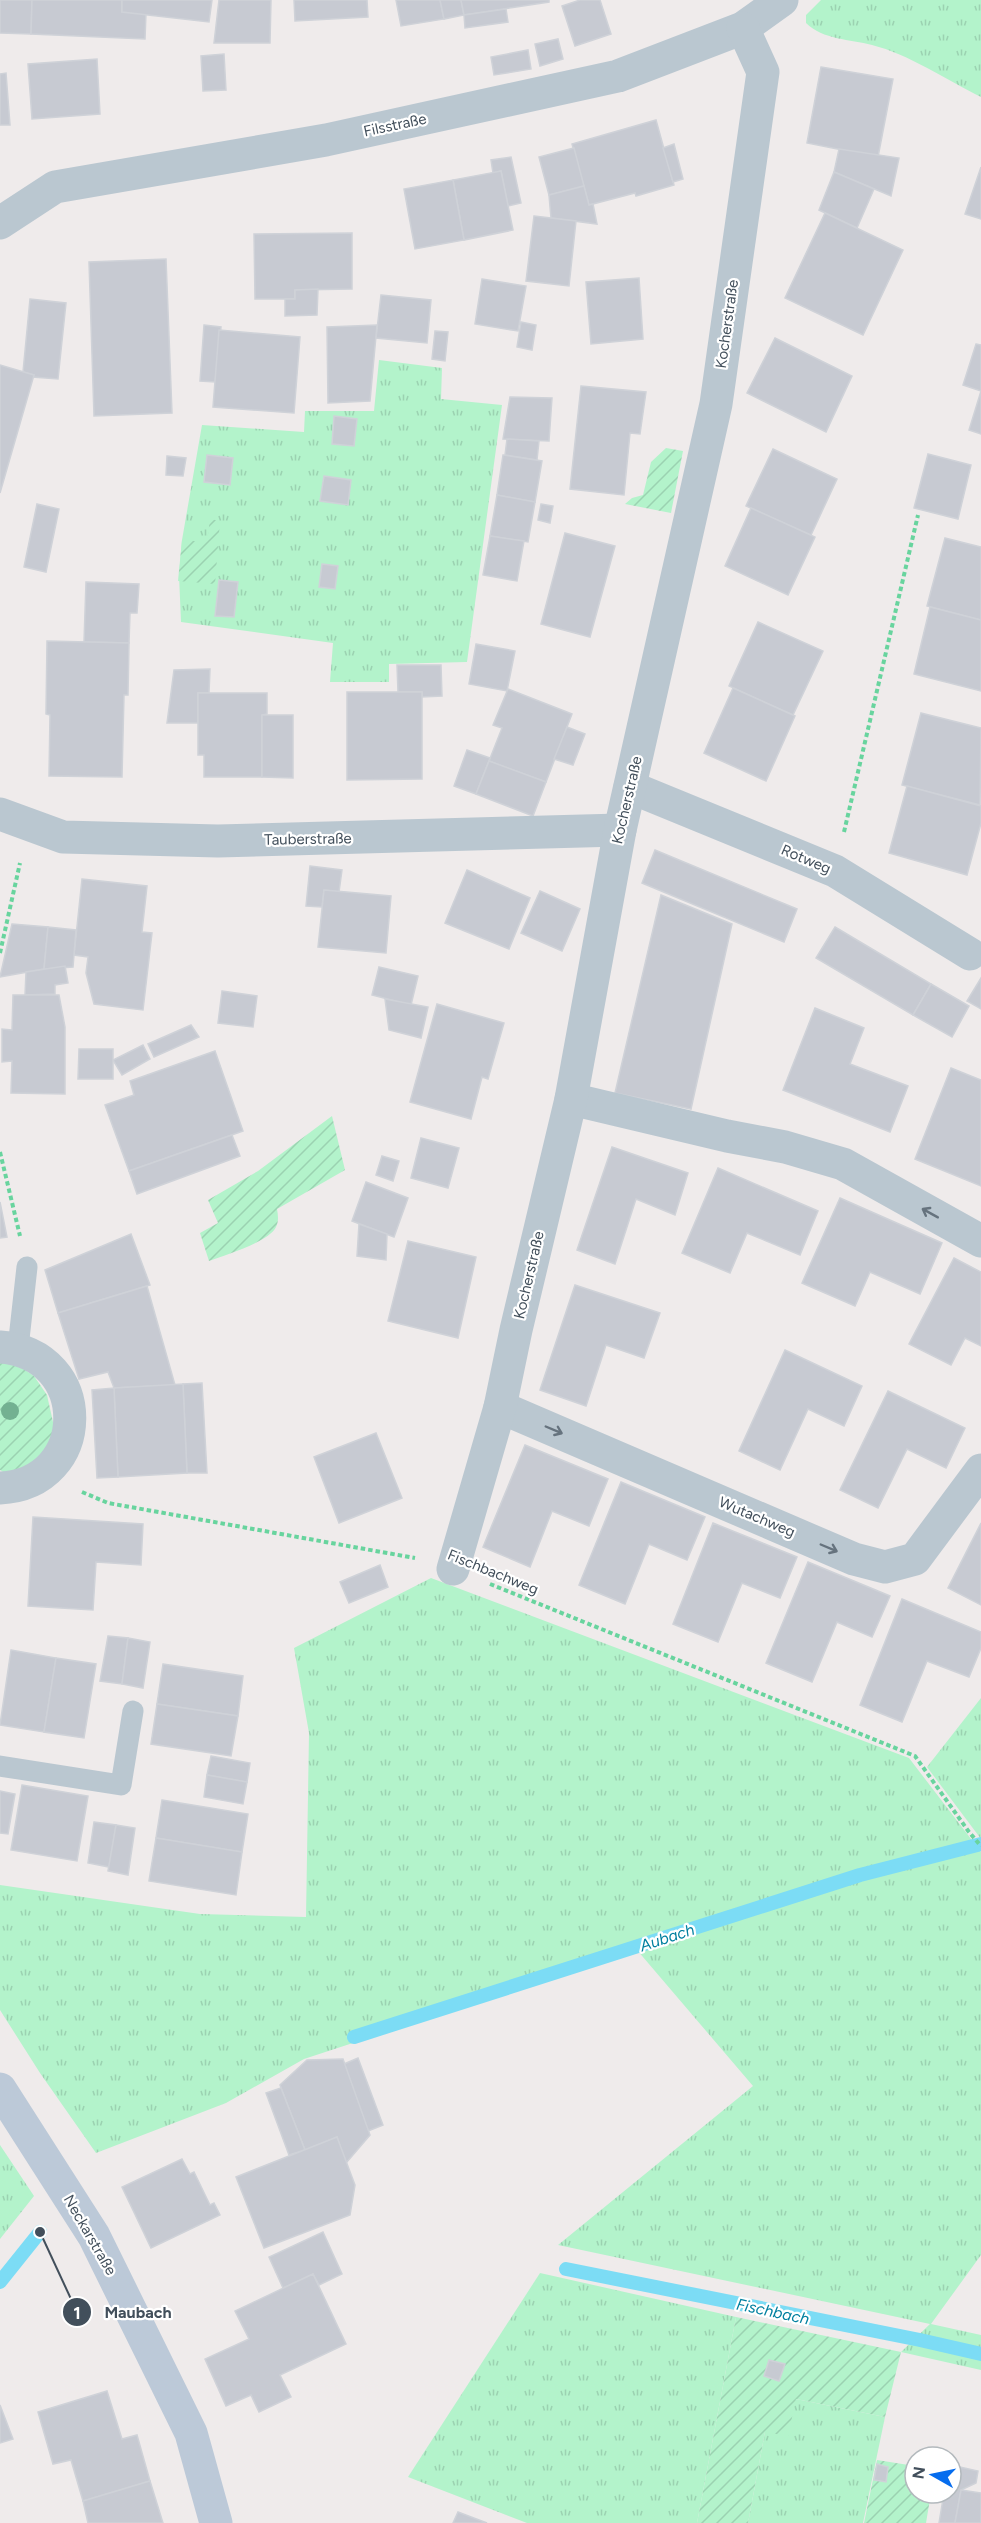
<svg xmlns="http://www.w3.org/2000/svg" width="981" height="2523" viewBox="0 0 981 2523" font-family="Figtree,sans-serif">
  <style>
    .grass { fill: url(#grass-tufts) }
    .garden { fill: url(#garden-furrows) }
    .lines { fill: none; stroke-linecap: round; stroke-linejoin: round }
    .stream { stroke: #7cdcf5; stroke-width: 14 }
    .building { fill: #c7cad2; stroke: #cfd2d8; stroke-width: 1.5 }
    .path { stroke: #68d49e; stroke-width: 4; stroke-dasharray: 4.5 3; stroke-linecap: butt }
    .lane { stroke: #bac7d0; stroke-width: 21 }
    .street { stroke: #bac7d0; stroke-width: 33 }
    .secondary { stroke: #bcc9d8; stroke-width: 33 }
    .tree { fill: #73b191 }
    .oneway { stroke: #66737e }
    .labels { text-anchor: middle; stroke-width: 4.5; stroke-linejoin: round; paint-order: stroke }
    .street-label { font-size: 15px; fill: #424f5b; stroke: #fff }
    .water-label { font-size: 16px; font-style: italic; fill: #0280a0; stroke: #fff }
    .leader { fill: none; stroke: #424f5b; stroke-width: 2 }
    .callout-dot { fill: #424f5b; stroke: #fff; stroke-width: 2 }
    .mark-label { font-size: 18px; text-anchor: middle; font-weight: bold; fill: #fff }
    .callout-label { font-size: 16px; text-anchor: middle; font-weight: bold; fill: #424f5b; stroke: #fff; stroke-width: 4.5; stroke-linejoin: round; paint-order: stroke }
  </style>
  <defs>
    <pattern id="grass-tufts" width="24" height="20" patternUnits="userSpaceOnUse" patternTransform="scale(1.5)"><rect width="24" height="20" fill="#b3f3cb"/><path d="M3 7l-1-3M5 7V3M7 7l1-3M15 17l-1-3M17 17v-4M19 17l1-3" fill="none" stroke="#9bd2b1"/></pattern>
    <pattern id="garden-furrows" width="10" height="10" patternUnits="userSpaceOnUse" patternTransform="scale(1.5)"><rect width="10" height="10" fill="#b3f3cb"/><path d="M-1 1l2-2M0 10L10 0M9 11l2-2" fill="none" stroke="#9bd2b1"/></pattern>
  </defs>
  <rect width="100%" height="100%" fill="#efebeb"/>
  <g class="grass">
    <path d="M 821,0 L 981,0 L 981,97 C 947,80 908,54 872,45 C 850,39 823,40 806,23 L 806,15 Z"/>
    <polygon points="379,360 442,368 441,399 502,405 467,662 389,664 389,682 330,682 333,643 181,622 179,575 182,540 202,425 304,432 305,411 374,411"/>
    <polygon points="431,1578 909,1758 981,1852 981,2255 931,2324 981,2335 981,2370 901,2352 930,2324 558,2245 753,2086 637,1950 304,2059 226,2103 96,2153 40,2073 0,2010 0,1885 200,1914 306,1917 309,1733 294,1648"/>
    <polygon points="981,1698 981,1839 927,1767"/>
    <polygon points="0,2145 34,2196 0,2239"/>
    <polygon points="540,2273 736,2317 697,2523 527,2523 408,2477"/>
    <polygon points="796,2399 885,2417 863,2523 748,2523 765,2432"/>
  </g>
  <g class="garden">
    <polygon points="666,448 683,451 671,513 625,504 632,498 643,495 651,462"/>
    <polygon points="210,519 220,521 215,584 178,581 182,540 207,542"/>
    <path d="M 332,1116 L 345,1170 L 277,1209 C 278,1215 279,1221 276,1227 C 269,1242 225,1255 209,1261 L 200,1233 L 218,1223 L 208,1200 L 258,1171 Z"/>
    <polygon points="0,1353 34,1376 47,1395 55,1431 52,1455 8,1475 0,1470"/>
    <polygon points="736,2317 901,2352 885,2417 796,2399 788,2436 765,2432 748,2523 697,2523"/>
    <polygon points="877,2460 915,2466 915,2493 931,2493 926,2523 864,2523"/>
  </g>
  <g class="lines">
    <g class="stream">
      <polyline points="354,2037 860,1875 981,1844"/>
      <polyline points="566,2269 920,2340 981,2354"/>
      <polyline points="0,2282 40,2232"/>
    </g>
  </g>
  <g class="building">
    <polygon points="0,0 32,0 31,34 0,33"/>
    <polygon points="32,0 122,0 122,12 146,13 145,39 31,34"/>
    <polygon points="122,0 212,0 209,22 122,12"/>
    <polygon points="219,0 271,0 270,43 214,43"/>
    <polygon points="294,0 367,0 368,17 295,21"/>
    <polygon points="396,0 440,0 444,19 401,26"/>
    <polygon points="440,0 461,0 464,15 444,19"/>
    <polygon points="461,0 549,0 549,2 464,15"/>
    <polygon points="580,0 600,0 611,34 575,46 562,6"/>
    <polygon points="506,9 508,22 465,28 464,15"/>
    <polygon points="558,39 563,59 540,66 535,44"/>
    <polygon points="528,50 531,69 494,75 491,57"/>
    <polygon points="224,54 226,90 203,91 201,56"/>
    <polygon points="97,59 100,114 32,119 28,64"/>
    <polygon points="821,67 893,79 878,157 807,143"/>
    <polygon points="6,73 10,125 0,125 0,74"/>
    <polygon points="656,120 674,185 636,196 635,193 589,205 572,144"/>
    <polygon points="674,144 683,179 673,182 663,148"/>
    <polygon points="574,148 584,186 549,195 539,157"/>
    <polygon points="839,149 899,158 891,196 834,172"/>
    <polygon points="511,157 521,203 508,206 501,171 493,173 491,160"/>
    <polygon points="981,167 981,219 965,214"/>
    <polygon points="501,171 513,230 464,240 453,180"/>
    <polygon points="834,172 874,189 857,228 819,210"/>
    <polygon points="453,180 464,240 415,249 404,189"/>
    <polygon points="584,186 589,205 593,204 597,224 551,218 549,195"/>
    <polygon points="825,213 903,250 863,335 785,298"/>
    <polygon points="534,216 576,221 569,286 526,281"/>
    <polygon points="352,233 352,289 295,290 295,299 255,299 254,234"/>
    <polygon points="166,259 172,413 94,416 89,262"/>
    <polygon points="639,278 643,339 591,344 586,282"/>
    <polygon points="482,279 526,286 518,331 475,324"/>
    <polygon points="318,289 317,315 285,316 285,299 295,299 295,290"/>
    <polygon points="381,295 431,300 427,343 376,338"/>
    <polygon points="30,299 66,303 58,379 33,377 34,375 23,372"/>
    <polygon points="521,322 536,325 532,350 517,347"/>
    <polygon points="204,325 221,327 215,382 200,381"/>
    <polygon points="377,325 370,401 328,403 327,327"/>
    <polygon points="219,330 300,337 294,413 213,407"/>
    <polygon points="435,331 448,332 445,361 432,359"/>
    <polygon points="775,338 852,376 826,432 747,393"/>
    <polygon points="976,344 981,345 981,434 969,430 981,391 963,385"/>
    <polygon points="0,365 34,375 0,493"/>
    <polygon points="581,386 646,392 640,434 630,433 624,495 570,489"/>
    <polygon points="510,397 552,398 549,441 503,439"/>
    <polygon points="334,416 357,419 354,446 332,444"/>
    <polygon points="507,439 539,441 537,460 505,455"/>
    <polygon points="773,449 837,479 811,535 746,506"/>
    <polygon points="928,454 971,465 958,519 914,508"/>
    <polygon points="207,455 233,458 230,485 204,482"/>
    <polygon points="503,455 542,461 535,502 497,495"/>
    <polygon points="167,456 186,458 183,476 166,475"/>
    <polygon points="324,476 351,480 348,505 320,501"/>
    <polygon points="497,495 535,502 528,542 490,536"/>
    <polygon points="37,504 59,509 46,572 24,567"/>
    <polygon points="541,504 553,506 550,523 538,520"/>
    <polygon points="751,508 815,537 788,595 725,566"/>
    <polygon points="565,533 615,546 590,637 541,624"/>
    <polygon points="490,536 524,541 517,581 483,575"/>
    <polygon points="945,538 981,547 981,620 927,606"/>
    <polygon points="322,564 338,566 335,589 319,587"/>
    <polygon points="219,580 238,582 234,617 215,616"/>
    <polygon points="86,582 139,584 137,613 130,613 129,643 84,642"/>
    <polygon points="930,607 981,620 981,691 914,674"/>
    <polygon points="758,622 823,651 793,715 729,686"/>
    <polygon points="47,641 129,643 128,695 124,695 122,777 49,776 50,715 46,714"/>
    <polygon points="476,644 515,651 507,691 469,684"/>
    <polygon points="397,665 441,665 442,696 422,697 422,692 398,692"/>
    <polygon points="210,669 209,693 198,693 198,723 167,723 174,670"/>
    <polygon points="733,688 795,716 766,781 704,753"/>
    <polygon points="508,689 572,714 546,782 489,761 502,728 493,725"/>
    <polygon points="347,692 422,692 422,779 347,780"/>
    <polygon points="198,693 267,693 267,714 262,715 262,777 204,777 204,755 198,755"/>
    <polygon points="921,713 981,728 980,805 902,785"/>
    <polygon points="262,715 293,715 293,778 262,777"/>
    <polygon points="567,727 585,734 573,765 554,759"/>
    <polygon points="467,750 490,758 476,794 454,786"/>
    <polygon points="489,761 546,782 533,816 476,794"/>
    <polygon points="907,786 981,806 981,823 967,875 889,853"/>
    <polygon points="655,850 797,909 784,942 642,883"/>
    <polygon points="310,866 342,870 339,892 324,890 322,907 306,906"/>
    <polygon points="467,870 530,898 509,949 445,923"/>
    <polygon points="82,879 147,886 142,932 152,933 143,1010 94,1004 86,973 88,957 74,955"/>
    <polygon points="324,890 391,896 386,953 318,947"/>
    <polygon points="540,891 580,909 562,951 521,933"/>
    <polygon points="661,895 732,924 691,1109 615,1093"/>
    <polygon points="12,924 48,927 44,969 0,977"/>
    <polygon points="48,927 76,930 73,967 44,969"/>
    <polygon points="835,927 931,984 913,1015 816,958"/>
    <polygon points="65,966 68,983 55,985 55,994 25,995 26,972"/>
    <polygon points="379,967 418,976 411,1005 372,995"/>
    <polygon points="981,978 981,1009 967,1001"/>
    <polygon points="931,984 969,1006 952,1037 913,1015"/>
    <polygon points="222,991 257,996 253,1027 218,1023"/>
    <polygon points="13,995 59,995 65,1027 65,1094 11,1093 12,1061 2,1062 2,1029 12,1030"/>
    <polygon points="385,999 428,1007 421,1038 389,1030"/>
    <polygon points="437,1004 504,1023 488,1079 482,1077 471,1119 410,1102"/>
    <polygon points="815,1008 864,1028 850,1064 908,1086 890,1132 783,1090"/>
    <polygon points="191,1025 199,1037 154,1057 148,1044"/>
    <polygon points="143,1045 150,1059 122,1075 113,1060"/>
    <polygon points="79,1049 113,1049 113,1079 78,1079"/>
    <polygon points="215,1051 243,1131 129,1171 105,1105 134,1095 130,1081"/>
    <polygon points="951,1068 981,1080 981,1186 915,1159"/>
    <polygon points="232,1135 240,1156 137,1194 129,1171"/>
    <polygon points="421,1138 459,1148 448,1188 411,1178"/>
    <polygon points="612,1147 688,1173 675,1215 636,1199 615,1264 577,1250"/>
    <polygon points="382,1156 399,1161 393,1181 376,1175"/>
    <polygon points="718,1168 818,1211 800,1255 747,1233 730,1273 682,1253"/>
    <polygon points="366,1182 408,1198 394,1237 352,1221"/>
    <polygon points="840,1198 942,1243 920,1294 870,1272 855,1306 802,1283"/>
    <polygon points="0,1202 7,1237 0,1238"/>
    <polygon points="359,1224 387,1234 386,1260 357,1256"/>
    <polygon points="131,1234 150,1285 58,1313 45,1270"/>
    <polygon points="408,1241 476,1257 458,1338 388,1321"/>
    <polygon points="954,1258 981,1272 981,1346 965,1338 951,1365 909,1344"/>
    <polygon points="575,1285 660,1313 644,1358 606,1345 586,1406 540,1390"/>
    <polygon points="147,1286 175,1385 114,1388 108,1372 79,1379 58,1313"/>
    <polygon points="785,1350 862,1386 844,1426 808,1409 780,1470 739,1451"/>
    <polygon points="202,1383 207,1473 187,1473 183,1384"/>
    <polygon points="183,1384 187,1473 118,1477 114,1388"/>
    <polygon points="114,1388 118,1477 97,1478 92,1390"/>
    <polygon points="888,1391 965,1428 946,1468 907,1449 878,1508 840,1490"/>
    <polygon points="376,1433 402,1498 339,1523 314,1457"/>
    <polygon points="525,1445 608,1479 589,1526 552,1511 530,1567 483,1547"/>
    <polygon points="621,1482 705,1517 687,1560 649,1544 625,1604 579,1585"/>
    <polygon points="33,1517 143,1524 141,1565 96,1562 93,1610 28,1606"/>
    <polygon points="713,1523 797,1557 780,1598 742,1583 718,1642 673,1624"/>
    <polygon points="981,1523 981,1605 948,1588"/>
    <polygon points="808,1562 890,1596 872,1637 837,1622 812,1682 766,1663"/>
    <polygon points="380,1565 388,1587 349,1603 340,1582"/>
    <polygon points="902,1599 981,1632 981,1648 969,1677 927,1661 902,1722 860,1705"/>
    <polygon points="108,1636 128,1638 122,1684 100,1681"/>
    <polygon points="128,1638 150,1642 143,1688 122,1684"/>
    <polygon points="11,1650 56,1658 44,1732 0,1725"/>
    <polygon points="56,1658 96,1664 84,1738 44,1732"/>
    <polygon points="163,1664 243,1676 238,1716 157,1704"/>
    <polygon points="157,1704 238,1716 231,1756 151,1744"/>
    <polygon points="211,1756 250,1763 247,1782 207,1775"/>
    <polygon points="207,1775 247,1782 243,1804 204,1797"/>
    <polygon points="22,1785 88,1796 77,1861 11,1850"/>
    <polygon points="0,1791 15,1794 8,1834 0,1833"/>
    <polygon points="162,1800 248,1814 242,1852 156,1838"/>
    <polygon points="94,1822 116,1825 109,1867 88,1863"/>
    <polygon points="116,1825 135,1828 128,1875 108,1871"/>
    <polygon points="156,1838 242,1852 236,1895 149,1881"/>
    <polygon points="358,2058 383,2125 368,2131 344,2064"/>
    <polygon points="343,2059 370,2135 346,2163 337,2137 305,2150 280,2085 307,2060"/>
    <polygon points="281,2088 305,2150 289,2155 266,2093"/>
    <polygon points="337,2137 355,2185 350,2215 264,2248 236,2177"/>
    <polygon points="182,2159 190,2174 194,2172 210,2205 214,2203 220,2215 151,2248 122,2187"/>
    <polygon points="323,2232 342,2274 319,2285 313,2274 283,2288 269,2257"/>
    <polygon points="313,2274 346,2344 280,2375 291,2397 259,2412 251,2395 226,2406 205,2359 249,2339 235,2311"/>
    <polygon points="769,2360 785,2364 779,2381 764,2376"/>
    <polygon points="107,2391 122,2439 137,2435 150,2481 83,2501 71,2460 53,2464 38,2412"/>
    <polygon points="0,2405 13,2439 0,2443"/>
    <polygon points="877,2464 888,2467 886,2482 874,2480"/>
    <polygon points="951,2465 978,2471 976,2483 961,2490 955,2523 939,2523 944,2493 951,2493"/>
    <polygon points="150,2481 163,2523 88,2523 83,2501"/>
    <polygon points="961,2490 981,2493 981,2523 955,2523"/>
    <polygon points="458,2512 487,2523 453,2523"/>
  </g>
  <g class="lines">
    <g class="path">
      <polyline points="844,832 918,515"/>
      <polyline points="0,953 20,863"/>
      <polyline points="0,1152 20,1236"/>
      <polyline points="82,1492 108,1503 415,1558"/>
      <polyline points="490,1584 915,1756 969,1832 981,1846"/>
    </g>
    <g class="lane">
      <polyline points="18,1348 27,1267"/>
      <polyline points="0,1766 121,1785 133,1711"/>
    </g>
    <g class="street">
      <polyline points="0,223 55,187 326,140 618,76 743,28 782,0"/>
      <polyline points="630,787 835,871 970,954"/>
      <polyline points="0,814 63,837 218,841 620,830"/>
      <polyline points="571,1099 727,1136 785,1147 843,1164 981,1241"/>
      <path d="M 0,1347 C 94,1354 92,1484 0,1488"/>
      <polyline points="500,1407 854,1559 885,1567 915,1559 981,1470"/>
      <polyline points="453,1569 500,1407 516,1330 571,1099 620,830 716,404 763,72 743,28"/>
    </g>
    <polyline class="secondary" points="0,2089 94,2236 191,2433 216,2523"/>
  </g>
  <circle class="tree" cx="10" cy="1411" r="9"/>
  <defs><path id="oneway-shaft" d="M-6 0H5M1.5-3L5.5 0L1.5 3" fill="none" stroke-width="1.6" stroke-linecap="round" stroke-linejoin="round" transform="scale(1.5)"/></defs>
  <g class="oneway">
    <use href="#oneway-shaft" transform="translate(930 1213) rotate(-151)"/>
    <use href="#oneway-shaft" transform="translate(554 1430) rotate(23)"/>
    <use href="#oneway-shaft" transform="translate(829 1548) rotate(23)"/>
  </g>
  <g class="labels">
    <g class="street-label">
      <text transform="translate(395 125) rotate(-12)" y="5">Filsstraße</text>
      <text transform="translate(727 324) rotate(-82)" y="5">Kocherstraße</text>
      <text transform="translate(627 800) rotate(-77)" y="5">Kocherstraße</text>
      <text transform="translate(308 839) rotate(-1)" y="5">Tauberstraße</text>
      <text transform="translate(806 859) rotate(23)" y="5">Rotweg</text>
      <text transform="translate(529 1275) rotate(-77)" y="5">Kocherstraße</text>
      <text transform="translate(757 1517) rotate(23)" y="5">Wutachweg</text>
      <text transform="translate(493 1572) rotate(22)" y="5">Fischbachweg</text>
      <text transform="translate(90 2235) rotate(60)" y="5">Neckarstraße</text>
    </g>
    <g class="water-label">
      <text transform="translate(667 1937) rotate(-18)" y="6">Aubach</text>
      <text transform="translate(773 2311) rotate(12)" y="6">Fischbach</text>
    </g>
  </g>
  <path class="leader" d="M40 2232L77 2312"/>
  <g class="callout-dot">
    <circle cx="40" cy="2232" r="6"/>
    <circle cx="77" cy="2312" r="15"/>
  </g>
  <g class="mark-label">
    <text x="77" y="2319">1</text>
  </g>
  <g class="callout-label">
    <text x="138" y="2318">Maubach</text>
  </g>
  <g transform="translate(933 2475) rotate(279)"><circle r="28" fill="#ffffff" stroke="#b3b9bd" stroke-width="1.5"/>
  <path d="M0-4.5L10 22L0 15L-10 22Z" fill="#066dee"/>
  <text y="-9" font-size="16" font-weight="bold" text-anchor="middle" fill="#424f5b">N</text>
  </g>
</svg>
